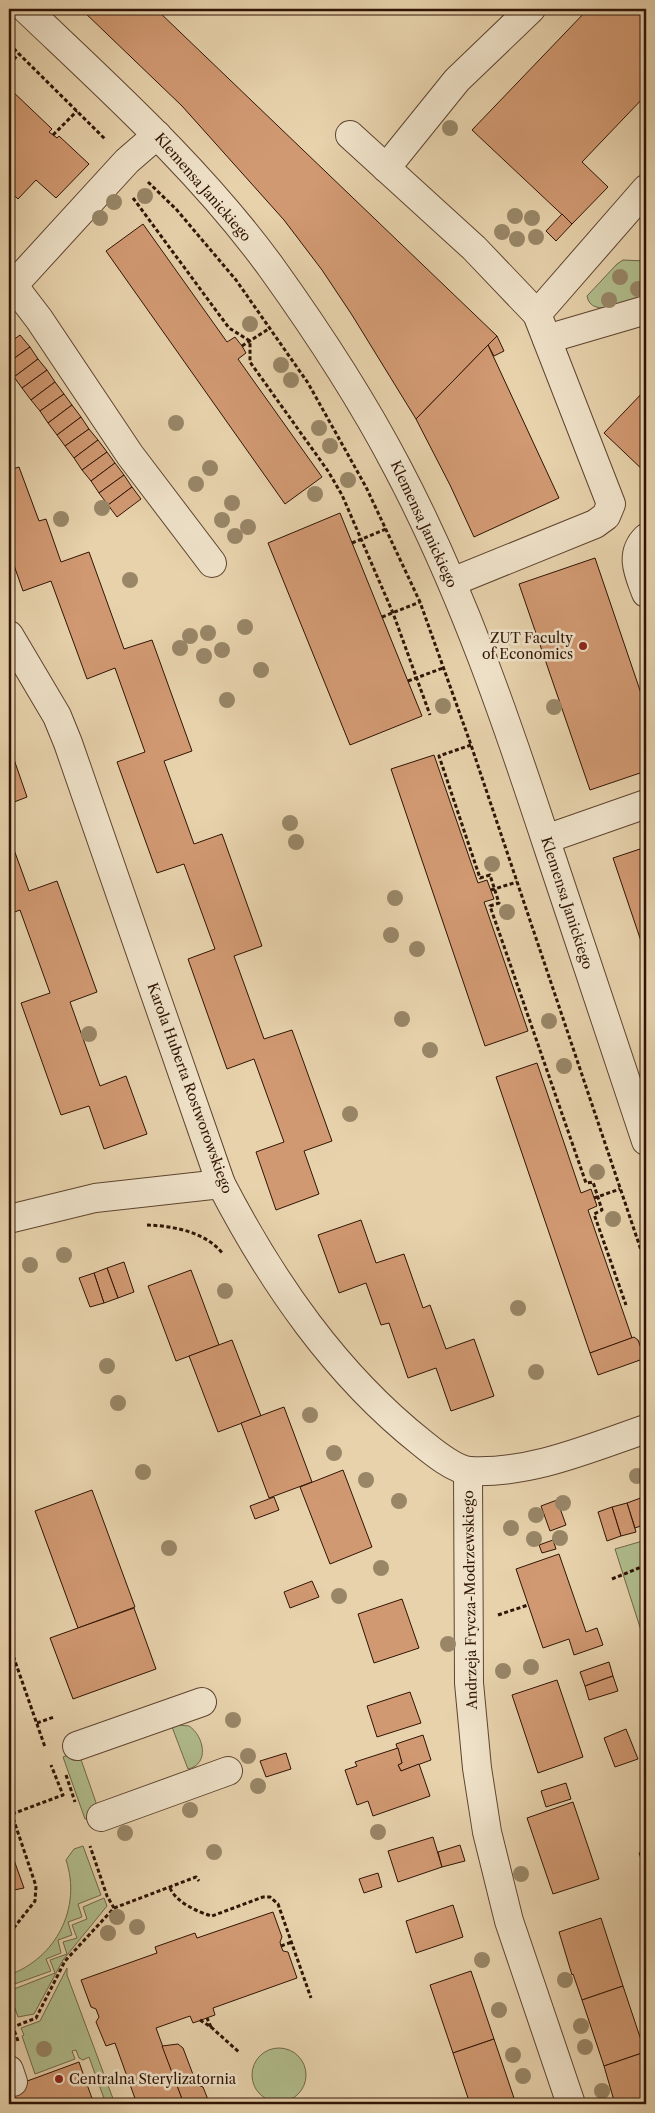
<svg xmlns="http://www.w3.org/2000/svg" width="655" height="2113" viewBox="0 0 655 2113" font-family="'Libre Caslon Text',serif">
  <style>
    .green { fill: #b1bd8d; stroke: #706849 }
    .building { fill: #d19972; stroke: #301405 }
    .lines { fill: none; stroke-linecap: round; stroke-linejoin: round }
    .minor-casing { stroke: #5e442f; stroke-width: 30 }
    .path { stroke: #301405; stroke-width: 3; stroke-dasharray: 4 2.5; stroke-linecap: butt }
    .minor { stroke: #efe2c9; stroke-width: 28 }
    .tree { fill: #988667 }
    .poi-dot { fill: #8f2418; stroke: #efe2c9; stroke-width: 2 }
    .labels { text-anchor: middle; stroke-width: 5; stroke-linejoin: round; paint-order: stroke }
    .street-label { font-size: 14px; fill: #301405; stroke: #efe2c9 }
    .poi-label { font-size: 14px; fill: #301405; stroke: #efe2c9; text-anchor: end }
  </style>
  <rect width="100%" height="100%" fill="#e7d2ac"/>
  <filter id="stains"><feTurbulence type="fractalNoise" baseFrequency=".004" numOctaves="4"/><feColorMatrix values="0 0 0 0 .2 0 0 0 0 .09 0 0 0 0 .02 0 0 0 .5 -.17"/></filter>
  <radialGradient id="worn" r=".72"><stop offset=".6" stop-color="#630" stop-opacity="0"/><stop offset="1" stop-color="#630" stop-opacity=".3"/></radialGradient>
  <g class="green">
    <path d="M 623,260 L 646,261 L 646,297 C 631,301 591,320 587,296 L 617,264 Z"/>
    <polygon points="646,1540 646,1646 615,1549"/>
    <path d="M 179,1725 L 189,1726 C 204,1736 210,1764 188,1769 L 172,1727 Z"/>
    <polygon points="78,1751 100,1814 85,1819 63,1757"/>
    <path d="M 83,1846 L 101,1895 L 78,1904 L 82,1917 L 68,1922 L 72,1935 L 58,1940 L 61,1953 L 46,1959 L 51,1971 L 9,1986 L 9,1975 C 56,1958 82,1908 66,1860 L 74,1849 Z"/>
    <polygon points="104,1898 107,1906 63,1960 34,2014 18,2017 9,1991 55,1973 50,1960 67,1954 63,1942 77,1938 72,1925 87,1919 83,1907"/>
    <polygon points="67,1968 67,1975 115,2104 106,2104 89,2057 83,2060 79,2058 76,2050 72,2051 75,2059 35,2074 22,2036 24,2035 21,2028 40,2021"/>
    <circle cx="279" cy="2075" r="27"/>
  </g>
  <g class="building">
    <polygon points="81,9 156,9 497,336 416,419 352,315 322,270 284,220 182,106"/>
    <polygon points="588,9 646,9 646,95 582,162 608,187 572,224 472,130"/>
    <polygon points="9,88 52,129 49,132 57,138 59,136 89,164 56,198 36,180 18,199 9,190"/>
    <polygon points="562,214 572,224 556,241 546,231"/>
    <polygon points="143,224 227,342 235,337 242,346 246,353 238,359 322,477 285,504 106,251"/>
    <polygon points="20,335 30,347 9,362 9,343"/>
    <polygon points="497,336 504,351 494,356 488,345"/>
    <polygon points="488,345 559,498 474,537 450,485 416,419"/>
    <polygon points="30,347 38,359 14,377 9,370 9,362"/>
    <polygon points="38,359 47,370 22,388 14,377"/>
    <polygon points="47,370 55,382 31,400 22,388"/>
    <polygon points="55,382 64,394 40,411 31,400"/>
    <polygon points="646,389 646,473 604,433"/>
    <polygon points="64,394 72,405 48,423 40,411"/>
    <polygon points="72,405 81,417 57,435 48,423"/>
    <polygon points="81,417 89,429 65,446 57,435"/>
    <polygon points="89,429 98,440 74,458 65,446"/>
    <polygon points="98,440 107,452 82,470 74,458"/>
    <polygon points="107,452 115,463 91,481 82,470"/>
    <polygon points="115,463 124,475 99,493 91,481"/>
    <polygon points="19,467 39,521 46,519 61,562 89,552 124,649 152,640 192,751 164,761 194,844 222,834 262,946 234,956 264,1039 292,1030 332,1141 304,1151 319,1194 276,1210 256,1152 284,1142 254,1059 227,1069 188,959 215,949 184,864 157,873 117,762 145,752 115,668 87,679 51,581 23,591 9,551 9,470"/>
    <polygon points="124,475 132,487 108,505 99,493"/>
    <polygon points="132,487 141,499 117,517 108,505"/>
    <polygon points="340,513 422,716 350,745 268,543"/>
    <polygon points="595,558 646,708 646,771 590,790 519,584"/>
    <polygon points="9,745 27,797 9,804"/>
    <polygon points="434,755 478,883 487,880 494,899 484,902 528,1031 485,1046 391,769"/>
    <polygon points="9,836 29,891 57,881 97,992 70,1002 100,1086 126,1076 147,1134 104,1149 89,1106 61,1115 21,1003 50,993 20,910 9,914"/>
    <polygon points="646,847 646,956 613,858"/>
    <polygon points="537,1063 581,1193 591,1189 597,1206 588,1210 632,1338 590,1353 496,1077"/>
    <polygon points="361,1220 376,1263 404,1254 423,1308 430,1305 446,1349 474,1339 494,1396 451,1411 436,1368 408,1378 389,1323 381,1325 366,1283 339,1293 318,1235"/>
    <polygon points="124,1262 134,1292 118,1298 107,1268"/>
    <polygon points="107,1268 118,1298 104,1303 94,1273"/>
    <polygon points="191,1270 219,1345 176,1361 148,1286"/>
    <polygon points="94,1273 104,1303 90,1307 79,1278"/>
    <polygon points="634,1337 638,1340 644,1356 643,1359 598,1375 590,1353"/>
    <polygon points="232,1340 261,1416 218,1432 189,1356"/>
    <polygon points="284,1407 312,1482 269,1498 241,1423"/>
    <polygon points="343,1470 372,1547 330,1564 300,1487"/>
    <polygon points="92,1490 135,1607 78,1628 35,1511"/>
    <polygon points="646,1496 646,1524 635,1528 627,1503"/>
    <polygon points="274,1497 279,1510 255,1519 250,1506"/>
    <polygon points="557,1500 566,1525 550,1531 541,1506"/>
    <polygon points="627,1503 636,1532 621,1536 612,1507"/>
    <polygon points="612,1507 621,1536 607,1541 598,1512"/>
    <polygon points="553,1540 556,1549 542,1553 539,1545"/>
    <polygon points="559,1554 586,1632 597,1628 603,1645 574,1655 569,1639 543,1648 516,1569"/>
    <polygon points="312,1581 319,1597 290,1608 284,1592"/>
    <polygon points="402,1599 419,1648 374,1663 358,1614"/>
    <polygon points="134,1608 156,1669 73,1699 50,1638"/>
    <polygon points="609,1662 613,1676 585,1686 580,1672"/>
    <polygon points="613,1676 618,1691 589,1700 585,1686"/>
    <polygon points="557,1680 583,1757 538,1773 512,1695"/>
    <polygon points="410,1692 421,1723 377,1737 367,1706"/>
    <polygon points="626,1729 638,1759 615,1767 604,1738"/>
    <polygon points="423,1735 431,1760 401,1771 398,1765 402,1763 396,1744"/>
    <polygon points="398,1748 402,1763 398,1765 401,1771 419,1764 430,1796 373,1816 368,1801 357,1805 345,1770 357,1766 355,1762"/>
    <polygon points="286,1753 291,1769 266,1777 260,1761"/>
    <polygon points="566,1783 571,1799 546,1807 541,1791"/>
    <polygon points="573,1802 599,1879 553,1894 527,1818"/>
    <polygon points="433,1837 442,1867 398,1882 388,1851"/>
    <polygon points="460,1845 465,1861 442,1867 438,1852"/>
    <polygon points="9,1846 24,1888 9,1891"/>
    <polygon points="646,1850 646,1873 639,1853"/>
    <polygon points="378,1873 382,1887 364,1893 359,1879"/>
    <polygon points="453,1905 463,1937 416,1953 406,1921"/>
    <polygon points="273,1912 282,1937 280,1942 281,1946 283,1951 288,1952 297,1978 213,2008 215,2015 193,2023 190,2016 156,2028 184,2104 137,2104 115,2043 106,2046 96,2022 99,2017 96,2009 91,2007 81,1980 157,1953 155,1947 195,1933 197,1938"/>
    <polygon points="601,1918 623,1986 582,2000 573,1974 572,1975 559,1932"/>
    <polygon points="471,1971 494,2039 453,2053 430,1985"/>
    <polygon points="623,1986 645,2052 604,2066 582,2000"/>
    <polygon points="494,2039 516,2104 470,2104 453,2053"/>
    <polygon points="178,2044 183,2048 197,2085 203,2087 209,2102 209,2104 184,2104 162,2046"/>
    <polygon points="645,2052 646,2104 615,2104 604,2066"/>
    <polygon points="79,2062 94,2104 17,2104 11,2087"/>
  </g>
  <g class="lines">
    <g class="minor-casing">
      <g id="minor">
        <path d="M 26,9 C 112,91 201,171 271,267 C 317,331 361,398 397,467 C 462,590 507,722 550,853 C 582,949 614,1045 646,1141"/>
        <polyline points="350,135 474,248 537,314 611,504 606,516 595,524 452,582"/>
        <polyline points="386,168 457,80 531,9"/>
        <polyline points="13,285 39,319 130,455 212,563"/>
        <polyline points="9,290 127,161 157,135"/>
        <polyline points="537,314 646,189"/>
        <polyline points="547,339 646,310"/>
        <path d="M 646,538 C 629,555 639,574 646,593"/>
        <path d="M 9,635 L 57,716 L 68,743 L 221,1184 C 272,1282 335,1374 422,1443 C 433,1452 455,1470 470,1471 C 531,1474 590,1448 646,1429"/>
        <polyline points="546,839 646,804"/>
        <polyline points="9,1219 95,1198 221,1184"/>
        <polyline points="468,1471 469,1683 477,1768 487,1832 509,1921 571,2104"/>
        <polyline points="77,1746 202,1702"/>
        <polyline points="101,1817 228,1771"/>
        <polyline points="9,2070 13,2082"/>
      </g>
    </g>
    <g class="path">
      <polyline points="9,44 106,140"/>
      <polyline points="9,64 19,54"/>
      <polyline points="53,135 77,111"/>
      <polyline points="148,182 176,209 236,280 308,383 366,487 420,602 471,745 646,1265"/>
      <polyline points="133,198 229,328 250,341 250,362 328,471 342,495 393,613 430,715"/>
      <polyline points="242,346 270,328"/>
      <polyline points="352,543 386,529"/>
      <polyline points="382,617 420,602"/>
      <polyline points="408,681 443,668"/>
      <polyline points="471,745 439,756 480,878 490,875 499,903 490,906 586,1183 593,1182 602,1210 594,1214 626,1305"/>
      <polyline points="491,890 517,882"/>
      <polyline points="594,1198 620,1189"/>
      <path d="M 147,1225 C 174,1226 206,1232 223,1254"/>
      <polyline points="612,1579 646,1565"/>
      <polyline points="498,1615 528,1605"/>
      <polyline points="9,1644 45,1747"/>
      <polyline points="37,1723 54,1717"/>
      <polyline points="66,1775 75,1802"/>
      <polyline points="9,1806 36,1886 35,1901 9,1934"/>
      <polyline points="12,1814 63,1795 51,1765"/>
      <path d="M 170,1888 C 176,1902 197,1912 212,1916 L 263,1897 L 270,1897 L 278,1904 L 311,1998"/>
      <polyline points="114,1908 196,1877 199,1881"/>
      <polyline points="281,1946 292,1942"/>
      <polyline points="200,2020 211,2027 207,2018"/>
      <polyline points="211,2027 240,2053"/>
      <polyline points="18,2041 13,2027 36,2018 65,1961 114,1908 107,1896 90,1846"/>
    </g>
    <use href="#minor" class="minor"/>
  </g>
  <g class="tree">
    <circle cx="450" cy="128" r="8"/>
    <circle cx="145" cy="196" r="8"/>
    <circle cx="114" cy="202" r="8"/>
    <circle cx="515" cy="216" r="8"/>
    <circle cx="100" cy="218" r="8"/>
    <circle cx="532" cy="218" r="8"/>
    <circle cx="502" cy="232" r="8"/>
    <circle cx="536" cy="237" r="8"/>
    <circle cx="517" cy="239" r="8"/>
    <circle cx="620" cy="277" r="8"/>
    <circle cx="638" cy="289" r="8"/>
    <circle cx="609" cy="300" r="8"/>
    <circle cx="250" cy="324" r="8"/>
    <circle cx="281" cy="365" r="8"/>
    <circle cx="291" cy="380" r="8"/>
    <circle cx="176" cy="423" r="8"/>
    <circle cx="319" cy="428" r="8"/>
    <circle cx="330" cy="446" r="8"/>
    <circle cx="210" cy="468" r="8"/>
    <circle cx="348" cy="480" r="8"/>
    <circle cx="196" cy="484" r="8"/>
    <circle cx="315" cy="494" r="8"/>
    <circle cx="232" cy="503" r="8"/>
    <circle cx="102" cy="508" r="8"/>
    <circle cx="61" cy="519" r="8"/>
    <circle cx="222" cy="520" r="8"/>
    <circle cx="248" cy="527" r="8"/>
    <circle cx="235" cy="536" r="8"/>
    <circle cx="130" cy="580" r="8"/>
    <circle cx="245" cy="627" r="8"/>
    <circle cx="208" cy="633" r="8"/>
    <circle cx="190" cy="636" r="8"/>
    <circle cx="180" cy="648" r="8"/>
    <circle cx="222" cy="650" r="8"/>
    <circle cx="204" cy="656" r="8"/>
    <circle cx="261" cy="670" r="8"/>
    <circle cx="227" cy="700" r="8"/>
    <circle cx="443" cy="706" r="8"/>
    <circle cx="554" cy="707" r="8"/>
    <circle cx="290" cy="823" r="8"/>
    <circle cx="296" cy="842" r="8"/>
    <circle cx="492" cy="864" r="8"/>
    <circle cx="395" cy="898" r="8"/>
    <circle cx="507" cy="912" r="8"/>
    <circle cx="391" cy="935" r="8"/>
    <circle cx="417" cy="949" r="8"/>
    <circle cx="402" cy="1019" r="8"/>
    <circle cx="549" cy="1021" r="8"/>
    <circle cx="89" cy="1034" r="8"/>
    <circle cx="430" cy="1050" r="8"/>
    <circle cx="564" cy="1066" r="8"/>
    <circle cx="350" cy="1114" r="8"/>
    <circle cx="597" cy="1172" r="8"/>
    <circle cx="613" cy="1219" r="8"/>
    <circle cx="64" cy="1255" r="8"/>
    <circle cx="30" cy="1265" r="8"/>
    <circle cx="225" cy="1291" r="8"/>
    <circle cx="518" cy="1308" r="8"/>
    <circle cx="107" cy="1366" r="8"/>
    <circle cx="536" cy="1372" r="8"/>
    <circle cx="118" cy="1403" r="8"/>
    <circle cx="310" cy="1415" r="8"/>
    <circle cx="334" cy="1453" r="8"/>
    <circle cx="143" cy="1472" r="8"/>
    <circle cx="637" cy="1476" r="8"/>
    <circle cx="366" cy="1480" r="8"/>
    <circle cx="399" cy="1501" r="8"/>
    <circle cx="563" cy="1503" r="8"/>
    <circle cx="536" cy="1515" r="8"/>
    <circle cx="511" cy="1528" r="8"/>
    <circle cx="560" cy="1538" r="8"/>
    <circle cx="534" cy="1539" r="8"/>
    <circle cx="169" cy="1548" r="8"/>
    <circle cx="381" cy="1568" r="8"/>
    <circle cx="339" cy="1596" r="8"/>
    <circle cx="448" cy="1644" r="8"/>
    <circle cx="531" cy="1667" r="8"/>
    <circle cx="503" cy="1671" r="8"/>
    <circle cx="233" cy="1720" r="8"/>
    <circle cx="248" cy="1756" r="8"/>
    <circle cx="258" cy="1786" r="8"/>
    <circle cx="190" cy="1810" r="8"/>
    <circle cx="378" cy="1832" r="8"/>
    <circle cx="125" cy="1833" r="8"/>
    <circle cx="214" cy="1852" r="8"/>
    <circle cx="521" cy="1874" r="8"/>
    <circle cx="117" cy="1917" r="8"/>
    <circle cx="137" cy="1927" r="8"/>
    <circle cx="108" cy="1933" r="8"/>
    <circle cx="482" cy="1960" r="8"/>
    <circle cx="565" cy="1980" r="8"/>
    <circle cx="499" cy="2010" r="8"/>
    <circle cx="581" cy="2026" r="8"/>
    <circle cx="585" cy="2047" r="8"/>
    <circle cx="44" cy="2049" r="8"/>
    <circle cx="513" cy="2055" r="8"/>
    <circle cx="523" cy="2076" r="8"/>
    <circle cx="602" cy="2091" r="8"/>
  </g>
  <g class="poi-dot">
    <circle cx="583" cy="646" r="5"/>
    <circle cx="59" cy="2079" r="5"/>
  </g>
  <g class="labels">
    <g class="street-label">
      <text transform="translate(203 187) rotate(49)" y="5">Klemensa Janickiego</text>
      <text transform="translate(424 524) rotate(65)" y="5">Klemensa Janickiego</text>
      <text transform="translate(567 903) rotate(72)" y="5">Klemensa Janickiego</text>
      <text transform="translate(190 1088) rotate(70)" y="5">Karola Huberta Rostworowskiego</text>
      <text transform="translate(470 1600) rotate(-91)" y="5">Andrzeja Frycza-Modrzewskiego</text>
    </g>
    <g class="poi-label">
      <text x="573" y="643">ZUT Faculty<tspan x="573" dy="16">of Economics</tspan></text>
      <text x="69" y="2084" text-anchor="start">Centralna Sterylizatornia</text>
    </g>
  </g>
  <rect width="655" height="2113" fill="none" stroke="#e7d2ac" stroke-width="30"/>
  <rect x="10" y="10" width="635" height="2093" fill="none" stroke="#301405" stroke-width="2.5"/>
  <rect x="15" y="15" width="625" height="2083" fill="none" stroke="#301405"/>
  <rect width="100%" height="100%" filter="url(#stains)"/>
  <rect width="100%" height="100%" fill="url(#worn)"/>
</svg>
